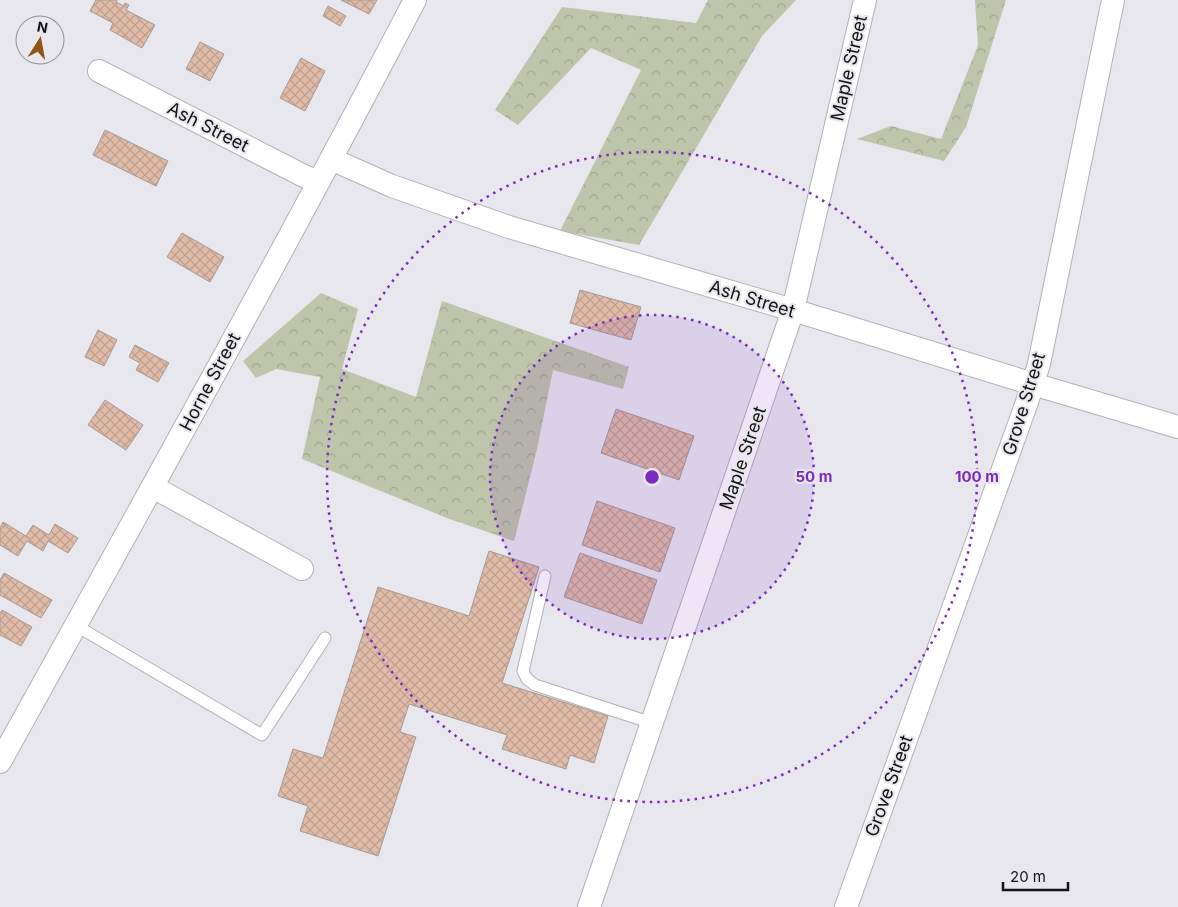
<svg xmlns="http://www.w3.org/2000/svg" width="1178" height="907" viewBox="0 0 1178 907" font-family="Inter,sans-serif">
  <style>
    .forest { fill: url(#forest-crowns) }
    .building { fill: url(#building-cross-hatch); stroke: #a39b98 }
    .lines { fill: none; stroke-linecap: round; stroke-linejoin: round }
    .lane-casing { stroke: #b2b0b8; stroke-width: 13 }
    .street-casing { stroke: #b2b0b8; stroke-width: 24 }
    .lane { stroke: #fff; stroke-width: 11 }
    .street { stroke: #fff; stroke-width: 22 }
    .ring { fill: none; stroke: #7b2cbf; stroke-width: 2.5; stroke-dasharray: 2.5 5 }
    .labels { text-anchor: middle; stroke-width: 4; stroke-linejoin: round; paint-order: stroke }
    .street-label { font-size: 18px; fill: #131315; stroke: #e8e7ee }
    .centre { fill: #7b2cbf; stroke: #e8e7ee; stroke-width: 2.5 }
    .ring-label { font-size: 15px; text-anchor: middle; font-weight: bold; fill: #7b2cbf; stroke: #e8e7ee; stroke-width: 4; stroke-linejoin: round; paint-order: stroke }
  </style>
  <defs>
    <pattern id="forest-crowns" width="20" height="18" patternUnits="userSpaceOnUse" patternTransform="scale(1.25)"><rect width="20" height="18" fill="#bec5aa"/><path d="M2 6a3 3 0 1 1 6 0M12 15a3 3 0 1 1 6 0" fill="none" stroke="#a2a891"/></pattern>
    <pattern id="building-cross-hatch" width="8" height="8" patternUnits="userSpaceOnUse" patternTransform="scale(1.25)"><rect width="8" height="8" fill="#e0bba8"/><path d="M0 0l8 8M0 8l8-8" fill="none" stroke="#bfa090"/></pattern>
  </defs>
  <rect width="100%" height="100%" fill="#e8e7ee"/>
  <g class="forest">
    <polygon points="708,0 796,0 762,36 639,245 560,231 641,70 591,48 518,125 495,110 562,7 696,23"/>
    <polygon points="975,0 1006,0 966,127 944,161 857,139 891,126 941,139 978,45"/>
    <polygon points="321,293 358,309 342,369 416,397 442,301 629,367 623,389 553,370 537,449 514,541 447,518 302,459 320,377 276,369 256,378 243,361"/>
  </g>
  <g class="building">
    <polygon points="96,0 117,0 116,2 124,6 125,3 129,5 126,10 155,25 142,48 110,30 113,23 90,11"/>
    <polygon points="341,0 377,0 369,14"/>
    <polygon points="328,6 346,16 340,26 323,16"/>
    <polygon points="200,42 224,54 210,81 186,69"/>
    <polygon points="301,58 325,71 305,111 280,98"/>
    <polygon points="105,130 168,161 156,186 93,155"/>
    <polygon points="182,233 224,257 210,282 167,257"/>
    <polygon points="580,290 641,307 631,340 570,323"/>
    <polygon points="98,330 117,340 104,366 85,357"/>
    <polygon points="135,345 169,363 158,382 136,370 140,363 129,357"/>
    <polygon points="105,400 143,425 126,450 88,425"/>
    <polygon points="616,409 694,436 679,480 601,453"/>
    <polygon points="597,501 675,528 660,572 582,545"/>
    <polygon points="3,522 26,536 33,525 49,535 55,524 78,538 68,553 48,541 43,551 27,541 18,556 0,545 0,528"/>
    <polygon points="489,551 539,567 502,683 608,716 594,763 570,755 566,769 502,749 507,735 409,704 400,732 416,737 378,856 300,831 308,806 278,796 293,749 323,758 378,587 469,616"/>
    <polygon points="580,553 657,580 642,624 564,597"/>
    <polygon points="4,573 52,600 41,618 0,595 0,580"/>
    <polygon points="2,610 32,627 21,646 0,635 0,614"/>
  </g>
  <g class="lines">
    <g class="lane-casing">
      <g id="lane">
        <polyline points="545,576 523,671 527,679 535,685 652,723"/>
        <polyline points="75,625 262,735 325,638"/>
      </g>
    </g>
    <g class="street-casing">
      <g id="street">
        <polyline points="99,71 302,175 318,182"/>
        <polyline points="331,159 392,186 509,227 793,310 1033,384 1178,427"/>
        <polyline points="153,487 302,569"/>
        <path d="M 0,762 C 140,509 281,257 415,0"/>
        <polyline points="589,907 793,310 865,0"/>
        <polyline points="846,907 1027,402 1039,364 1113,0"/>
      </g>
    </g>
    <use href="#lane" class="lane"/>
    <use href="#street" class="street"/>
  </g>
  <circle cx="652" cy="477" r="162" fill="#7b2cbf" fill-opacity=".12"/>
  <g class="ring">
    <circle cx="652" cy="477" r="162"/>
    <circle cx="652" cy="477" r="325"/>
  </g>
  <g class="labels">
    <g class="street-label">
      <text transform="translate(849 68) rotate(-77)" y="6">Maple Street</text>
      <text transform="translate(208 127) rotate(27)" y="6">Ash Street</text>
      <text transform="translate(752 299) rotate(17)" y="6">Ash Street</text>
      <text transform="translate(210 382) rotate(-62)" y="6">Horne Street</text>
      <text transform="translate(1024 404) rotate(-73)" y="6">Grove Street</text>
      <text transform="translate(743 458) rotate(-71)" y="6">Maple Street</text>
      <text transform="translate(889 786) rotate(-70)" y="6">Grove Street</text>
    </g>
  </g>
  <circle cx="652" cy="477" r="8" class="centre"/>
  <g class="ring-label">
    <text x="814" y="482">50 m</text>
    <text x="977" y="482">100 m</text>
  </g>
  <g transform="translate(40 40) rotate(11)"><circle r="24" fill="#e8e7ee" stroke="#939297"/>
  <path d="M0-4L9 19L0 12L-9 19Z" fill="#915317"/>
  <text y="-8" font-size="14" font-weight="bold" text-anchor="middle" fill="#131315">N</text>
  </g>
  <path d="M1003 882v8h65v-8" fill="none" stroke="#131315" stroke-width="2.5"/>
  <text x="1010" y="882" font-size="15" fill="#131315" stroke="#e8e7ee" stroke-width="4" paint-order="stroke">20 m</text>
</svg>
